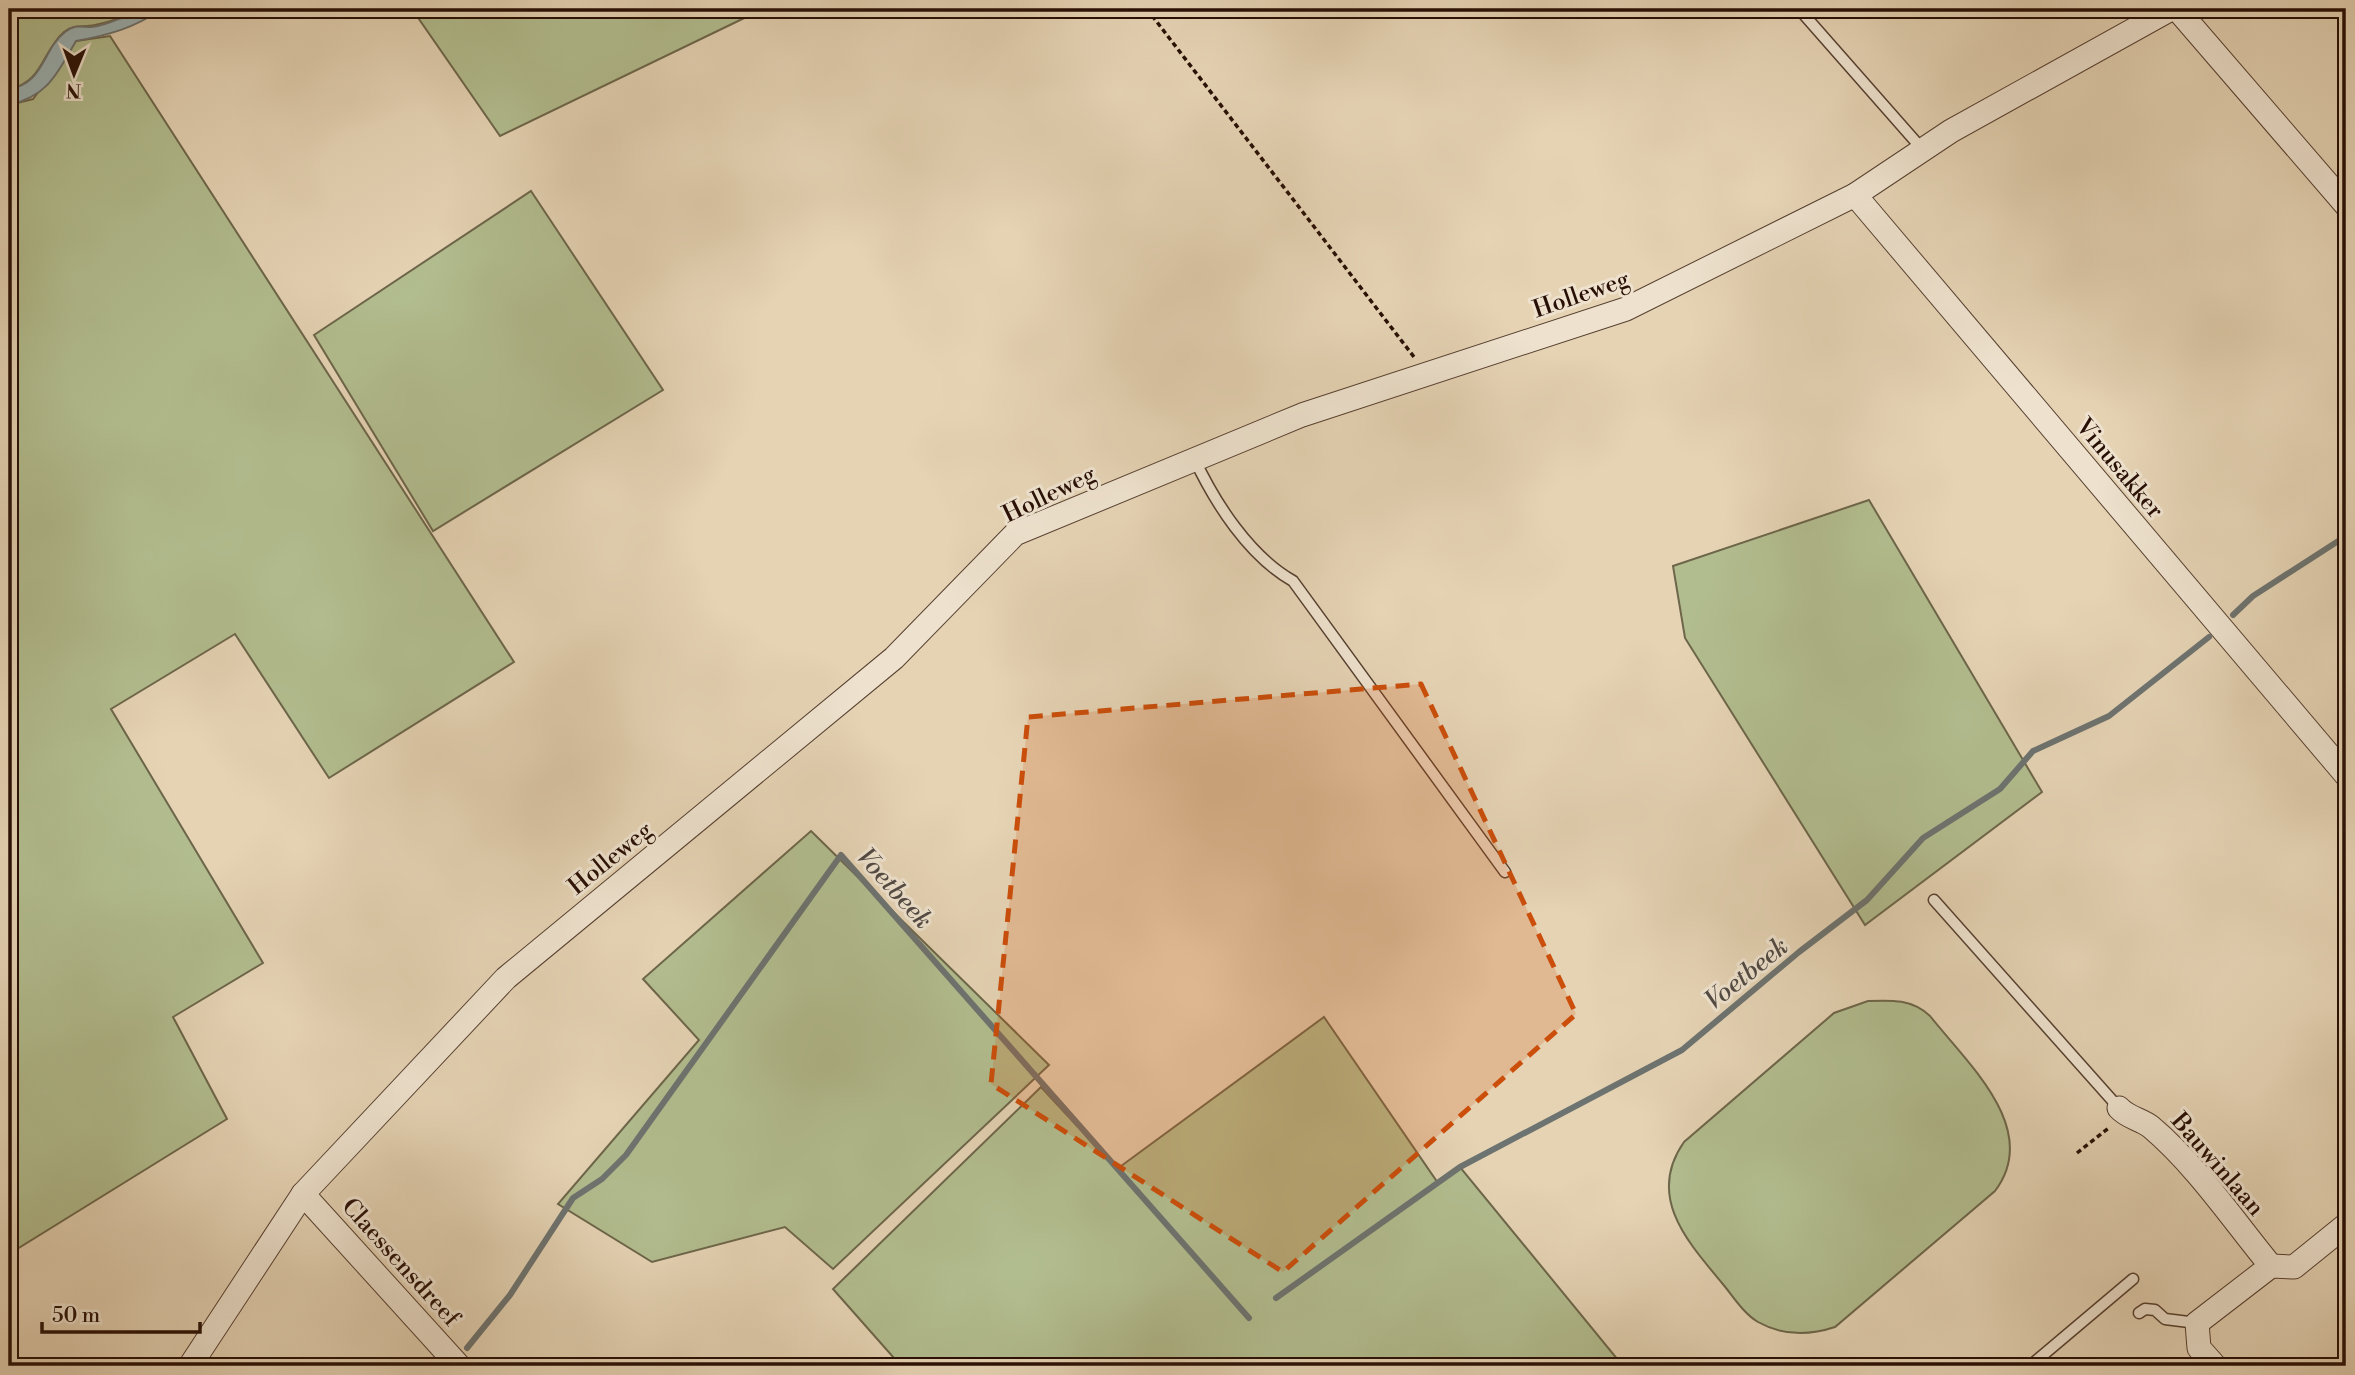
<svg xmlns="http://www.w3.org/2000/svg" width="2355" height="1375" viewBox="0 0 2355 1375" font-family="'Libre Bodoni',serif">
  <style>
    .green { fill: #b2bd8f; stroke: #6d664a; stroke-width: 2 }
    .water { fill: #9bb5b8; stroke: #6d7370; stroke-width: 2 }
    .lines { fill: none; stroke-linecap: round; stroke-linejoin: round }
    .stream { stroke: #6d7370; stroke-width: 6 }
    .service-casing { stroke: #574031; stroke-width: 13 }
    .minor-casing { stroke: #574031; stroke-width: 25 }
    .path { stroke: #280f05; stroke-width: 3.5; stroke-dasharray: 5 3.5; stroke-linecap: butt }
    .service { stroke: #eee2ce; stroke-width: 10 }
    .minor { stroke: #eee2ce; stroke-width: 23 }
    .marked { fill: #cb4e0b; fill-opacity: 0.2; stroke: #cb4e0b; stroke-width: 5; stroke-dasharray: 14 9; stroke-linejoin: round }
    .labels { text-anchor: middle; stroke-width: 6; stroke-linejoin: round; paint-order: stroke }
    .street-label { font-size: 24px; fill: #280f05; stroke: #eee2ce }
    .water-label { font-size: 26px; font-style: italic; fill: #504944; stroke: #eee2ce }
  </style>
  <rect width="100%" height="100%" fill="#e5d3b4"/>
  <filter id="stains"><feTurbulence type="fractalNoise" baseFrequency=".00286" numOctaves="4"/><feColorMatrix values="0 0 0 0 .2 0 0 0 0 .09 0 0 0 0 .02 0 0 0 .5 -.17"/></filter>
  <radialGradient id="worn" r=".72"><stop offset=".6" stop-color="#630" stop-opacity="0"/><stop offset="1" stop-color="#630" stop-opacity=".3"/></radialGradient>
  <g class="green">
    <path d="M 9,9 L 142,9 C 127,15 112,22 95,25 C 84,28 75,23 64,32 C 42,51 43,83 9,89 Z"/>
    <polygon points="412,9 763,9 500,136"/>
    <polygon points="110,36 514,662 329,778 235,634 111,709 263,963 173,1017 227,1119 9,1254 9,105 33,99 76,41"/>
    <polygon points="531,191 663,390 433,531 314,335"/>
    <polygon points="1869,500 2042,792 1865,925 1685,638 1673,566"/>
    <polygon points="811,831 1049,1065 833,1269 785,1227 652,1262 558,1204 699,1040 643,979"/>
    <path d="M 1868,1001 C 1892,1000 1912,999 1930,1016 C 1967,1063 2042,1129 1995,1191 L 1835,1327 C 1808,1336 1783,1336 1758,1322 C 1743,1313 1733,1296 1722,1283 C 1687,1241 1646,1196 1684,1142 L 1834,1013 Z"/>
    <polygon points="1324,1017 1438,1183 1460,1167 1623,1366 901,1366 833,1289 1041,1087 1117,1169"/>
  </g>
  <path class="water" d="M 129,9 L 162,9 C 134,28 109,35 76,41 C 57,74 48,96 9,105 L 9,89 C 44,84 42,50 65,32 C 75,24 81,27 91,27 C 104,26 118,19 129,15 Z"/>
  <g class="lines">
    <g class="stream">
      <polyline points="2233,615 2253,596 2346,536"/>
      <polyline points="1276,1298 1460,1167 1682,1050 1799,952 1867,900 1923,838 2000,789 2033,751 2109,716 2209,637"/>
      <polyline points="467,1348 510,1295 573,1198 602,1179 626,1155 841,855 1249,1318"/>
    </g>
    <g class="service-casing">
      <g id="service">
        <polyline points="1799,9 1923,150"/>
        <path d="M 1194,458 C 1215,503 1249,556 1293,581 L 1505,872"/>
        <polyline points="1934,900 2119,1108"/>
        <polyline points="2139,1313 2145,1309 2155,1310 2165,1319 2197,1323"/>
        <polyline points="2030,1366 2133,1279"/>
      </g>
    </g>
    <g class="minor-casing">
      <g id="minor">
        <polyline points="2177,9 2346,205"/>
        <polyline points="1855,195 2346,775"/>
        <path d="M 2119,1108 C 2128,1118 2141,1119 2151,1127 C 2197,1166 2233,1220 2271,1266 L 2197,1323 L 2199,1348 L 2215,1366"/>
        <polyline points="303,1194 459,1366"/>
        <polyline points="2271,1266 2294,1267 2346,1225"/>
        <polyline points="190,1366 303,1194 506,978 894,658 1015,534 1302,415 1626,309 1855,195 1951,131 2171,9"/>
      </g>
    </g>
    <g class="path">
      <polyline points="1147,9 1414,357"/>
      <polyline points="2077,1153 2110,1127"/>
    </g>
    <use href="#service" class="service"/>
    <use href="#minor" class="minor"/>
  </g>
  <path class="marked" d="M 1421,684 L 1576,1014 L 1283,1272 L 991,1084 L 1028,717 Z"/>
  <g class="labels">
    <g class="street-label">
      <text transform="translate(1581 294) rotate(-19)" y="8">Holleweg</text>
      <text transform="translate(2120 468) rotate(50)" y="8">Vinusakker</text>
      <text transform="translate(1049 494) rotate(-26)" y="8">Holleweg</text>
      <text transform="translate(610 858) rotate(-39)" y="8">Holleweg</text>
      <text transform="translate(2218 1164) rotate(49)" y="8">Bauwinlaan</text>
      <text transform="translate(401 1262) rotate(48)" y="8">Claessensdreef</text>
    </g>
    <g class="water-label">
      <text transform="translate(895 888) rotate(48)" y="9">Voetbeek</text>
      <text transform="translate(1746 973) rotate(-39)" y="9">Voetbeek</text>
    </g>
  </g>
  <rect width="2355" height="1375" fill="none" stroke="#e5d3b4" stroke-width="35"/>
  <rect x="10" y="10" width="2334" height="1354" fill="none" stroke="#280f05" stroke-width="3.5"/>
  <rect x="18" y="18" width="2320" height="1340" fill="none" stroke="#280f05" stroke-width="2"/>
  <g transform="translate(74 74) rotate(181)" stroke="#eee2ce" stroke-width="5" paint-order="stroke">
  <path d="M0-5L12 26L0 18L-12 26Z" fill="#280f05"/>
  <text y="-10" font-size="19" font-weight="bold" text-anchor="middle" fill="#280f05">N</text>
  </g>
  <path d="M42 1322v10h158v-10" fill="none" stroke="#280f05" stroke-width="3.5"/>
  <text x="52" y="1322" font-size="21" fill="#280f05" stroke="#eee2ce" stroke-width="5" paint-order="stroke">50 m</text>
  <rect width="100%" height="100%" filter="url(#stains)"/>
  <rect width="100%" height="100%" fill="url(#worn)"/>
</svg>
